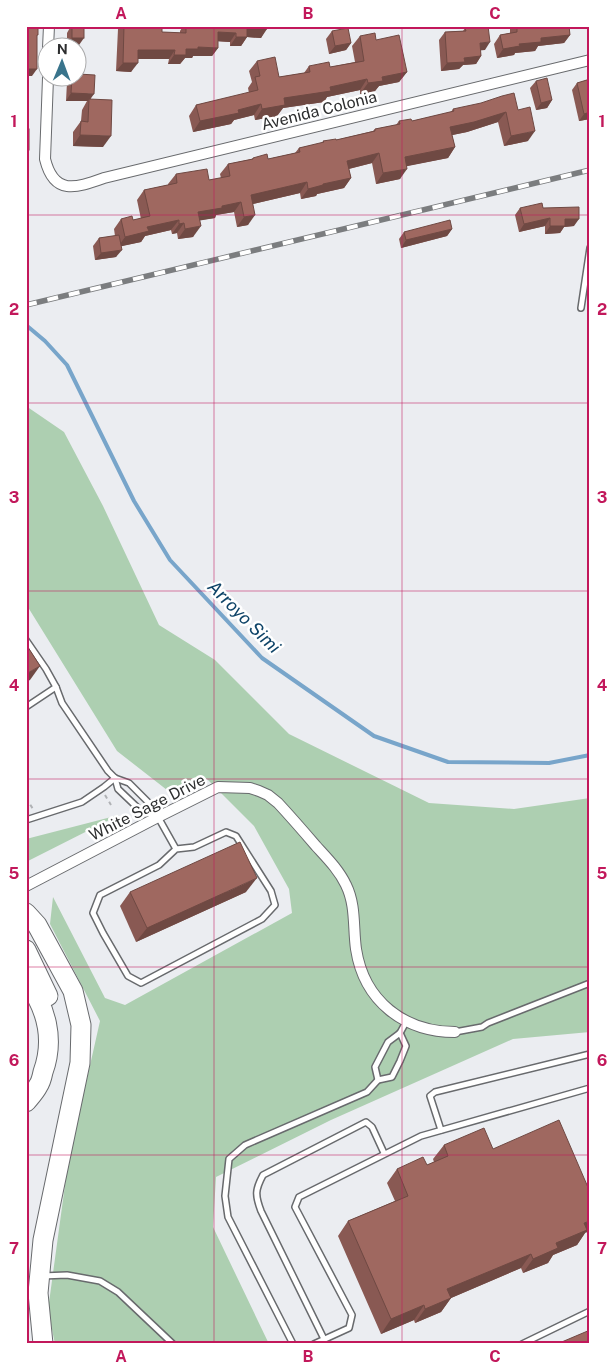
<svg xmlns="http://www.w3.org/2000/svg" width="616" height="1370" viewBox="0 0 616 1370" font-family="'Public Sans',sans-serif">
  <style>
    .green { fill: #adcfb1 }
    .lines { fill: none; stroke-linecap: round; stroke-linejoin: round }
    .stream { stroke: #78a5ca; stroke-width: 4 }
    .service-casing { stroke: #686a6d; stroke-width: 8 }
    .minor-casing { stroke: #686a6d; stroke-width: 12 }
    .motorway-casing { stroke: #686a6d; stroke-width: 21 }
    .path { stroke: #b0b2b5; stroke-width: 2; stroke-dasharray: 4 4; stroke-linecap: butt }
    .service { stroke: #fff; stroke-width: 5 }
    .minor { stroke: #fff; stroke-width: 10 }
    .motorway { stroke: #fff; stroke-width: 19 }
    .rail-casing { stroke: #7b7d7f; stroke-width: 5.5 }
    .rail { stroke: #fff; stroke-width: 4; stroke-dasharray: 11; stroke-linecap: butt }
    .wall { fill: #895953 }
    .shaded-wall { fill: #6f4943 }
    .building { fill: #9f6860; stroke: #6f4943 }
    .grid { fill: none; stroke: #c2185b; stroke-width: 1; stroke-opacity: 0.55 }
    .labels { text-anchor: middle; stroke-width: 5; stroke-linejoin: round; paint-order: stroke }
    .street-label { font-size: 16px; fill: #2d2e2f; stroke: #fff }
    .water-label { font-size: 18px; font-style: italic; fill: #0f4468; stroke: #fff }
    .neatline { fill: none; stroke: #c2185b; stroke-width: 2 }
    .grid-label { font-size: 16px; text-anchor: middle; font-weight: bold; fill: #c2185b }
  </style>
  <rect width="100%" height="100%" fill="#ebedf1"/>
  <g class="green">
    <polygon points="26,406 64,432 103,506 159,625 215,660 289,734 429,803 514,809 590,798 590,1032 513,1039 331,1120 216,1177 213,1227 269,1344 55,1344 48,1310 68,1163 100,1021 50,924 53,897 105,998 125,1005 292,913 289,889 254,826 207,779 167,790 117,751 26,604"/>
    <polygon points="119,815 26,862 26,839 30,838"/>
  </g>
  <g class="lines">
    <polyline class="stream" points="26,325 45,341 67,365 134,501 170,560 262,658 374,736 448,762 549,763 590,755"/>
    <g class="service-casing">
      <g id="service">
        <polyline points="581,308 590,248"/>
        <polyline points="26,640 46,669 56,687 62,703 108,771 115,778 129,783 149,803 147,812"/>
        <polyline points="26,707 56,687"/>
        <polyline points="115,778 118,789 139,809 158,817 176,849 194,847 226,832 236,836 271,891 275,905 262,919 141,983 128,976 103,933 93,913 100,895 159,865 176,849"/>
        <polyline points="26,820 82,802 104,787 115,778"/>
        <polyline points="455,1032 482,1027 488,1023 590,983"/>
        <polyline points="378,1080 375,1067 388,1042 400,1033 406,1022"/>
        <polyline points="441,1130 430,1096 435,1092 590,1054"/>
        <polyline points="42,1276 67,1275 100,1281 118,1292 173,1344"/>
        <path d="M 324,1339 L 261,1211 C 255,1195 255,1190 263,1175 L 366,1122 L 372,1127 L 384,1153"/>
        <polyline points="293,1344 228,1217 225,1196 229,1159 245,1145 367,1092 378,1080 392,1077 400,1061 406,1046 400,1033"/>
        <polyline points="314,1344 349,1328 352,1315 295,1207 299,1197 421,1136 590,1088"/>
        <polyline points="522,1344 590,1311"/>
      </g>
    </g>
    <g class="minor-casing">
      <g id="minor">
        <polyline points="48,48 49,26"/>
        <path d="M 48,78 L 45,159 C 54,196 76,188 104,178 L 590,60"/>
        <path d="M 26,886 L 158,817 L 218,787 L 250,788 L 259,791 L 268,795 L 278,803 C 291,817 304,832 316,846 C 327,858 339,870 346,885 C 356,905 353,928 356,949 C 364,1001 404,1032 455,1032"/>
      </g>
    </g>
    <g class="motorway-casing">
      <g id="motorway">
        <polyline points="26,913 37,925 73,991 81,1025 80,1063 43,1240 38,1293 43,1344"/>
        <polyline points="26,950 48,996"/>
        <path d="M 26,980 C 46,1007 55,1039 43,1072 C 42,1077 41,1082 38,1086 C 35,1092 30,1097 26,1102"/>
      </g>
    </g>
    <g class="path">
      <polyline points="105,795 111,805"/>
      <polyline points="26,798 33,809"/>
    </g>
    <use href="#service" class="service"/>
    <use href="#minor" class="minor"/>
    <use href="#motorway" class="motorway"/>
    <g class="rail-casing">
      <polyline id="rail" points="26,305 590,170"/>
    </g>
    <use href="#rail" class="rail"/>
  </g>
  <g class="wall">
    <polygon points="71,26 84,26 79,45 67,45 67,33"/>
    <polygon points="120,26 162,26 162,32 180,33 180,31 183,26 267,26 261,38 247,37 241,46 230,46 230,42 218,41 218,48 212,56 193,56 192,58 185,58 180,64 168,64 169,59 138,59 131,72 116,71 118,29"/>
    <polygon points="510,26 569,26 570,35 564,43 538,46 535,51 515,53 514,55 497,58 494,44 500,35 510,33"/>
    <polygon points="465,28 485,50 480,50 481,56 476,64 463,65 459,69 441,71 439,40 445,32 463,31"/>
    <polygon points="332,31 351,43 346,50 329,54 326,39"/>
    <polygon points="360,36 376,40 407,72 399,82 379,86 375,91 360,94 360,90 327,97 324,102 283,108 277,116 255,120 254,115 234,120 231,124 193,132 189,116 196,105 249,93 248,88 252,82 249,71 257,61 279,77 304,73 309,66 330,67 355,62 352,46"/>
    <polygon points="70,78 78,78 91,99 103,147 73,146 73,132 81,121 82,110 87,101 66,101 67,82"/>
    <polygon points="590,79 590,119 579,121 572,90 577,83"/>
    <polygon points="536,81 552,100 547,108 536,110 530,88"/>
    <polygon points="453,109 518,110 528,141 504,146 498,122 467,132 452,135 455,147 448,158 406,166 400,179 376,184 372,163 349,169 351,178 344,188 317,194 316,196 301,199 300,193 253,204 248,225 237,227 234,212 216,215 215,218 200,220 193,237 178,239 177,233 172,234 171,230 145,236 141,242 121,246 116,257 95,260 93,246 99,238 115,236 114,229 121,219 133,220 141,219 137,200 144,190 168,185 168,184 176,174 209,180 221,178 220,174 228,164 252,159 253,158 268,159 295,153 299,148 322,143 323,141 336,140 373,131 375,129 396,125 399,121 412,121 451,112"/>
    <polygon points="520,208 543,208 574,226 564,227 560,233 545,234 545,226 519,232 515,215"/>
    <polygon points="452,229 447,236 401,248 399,239 404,232"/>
    <polygon points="130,892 246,892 136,942 120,906"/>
    <polygon points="444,1145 493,1149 585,1233 577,1245 553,1255 548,1263 523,1273 521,1268 451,1298 441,1312 415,1323 414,1320 381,1334 338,1236 348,1221 395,1201 387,1183 397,1169 427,1165 434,1162 433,1159"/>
  </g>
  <g class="shaded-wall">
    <polygon points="247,28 267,29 261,38 247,37 241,46 230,46 236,37"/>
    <polygon points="218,32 236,33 230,42 212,41"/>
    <polygon points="570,35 564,43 538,46 535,51 515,53 514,55 497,58 503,49 541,38"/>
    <polygon points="72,38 84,38 79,45 67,45"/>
    <polygon points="490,42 485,50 474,51 480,43"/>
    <polygon points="351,43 346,50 329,54 335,46"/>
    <polygon points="198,47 218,48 212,56 193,56 192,58 185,58 180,64 168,64 174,55 186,49"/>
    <polygon points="138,50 175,50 169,59 132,59"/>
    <polygon points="481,56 476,64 463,65 459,69 441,71 447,63 464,58"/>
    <polygon points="123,63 138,63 131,72 116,71"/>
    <polygon points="26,69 37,69 32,76 26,76"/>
    <polygon points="407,72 399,82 379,86 375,91 360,94 368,83 382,77"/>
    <polygon points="367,79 360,90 327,97 324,102 283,108 277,116 255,120 262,109 284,98 330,87"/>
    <polygon points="71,93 94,94 89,101 89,99 88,101 66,101"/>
    <polygon points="552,100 547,108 536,110 541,103"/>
    <polygon points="261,104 254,115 234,120 231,124 193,132 200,121 238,110"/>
    <polygon points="506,112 498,122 467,132 443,137 450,127"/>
    <polygon points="590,112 590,119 579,121 584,114"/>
    <polygon points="535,131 528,141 504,146 511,136"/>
    <polygon points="80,135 111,136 103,147 73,146"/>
    <polygon points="455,147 448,158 398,168 405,157"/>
    <polygon points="379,153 372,163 340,171 347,161"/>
    <polygon points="407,169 400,179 376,184 383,173"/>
    <polygon points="351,178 344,188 317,194 316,196 301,199 308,189 323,184"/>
    <polygon points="307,182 300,193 244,206 251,195"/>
    <polygon points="241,202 234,212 216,215 215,218 191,222 198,212 222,206"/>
    <polygon points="255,215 248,225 237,227 244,217"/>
    <polygon points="550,218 545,226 519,232 524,224"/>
    <polygon points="565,219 579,219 574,226 564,227 560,233 545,234 550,226"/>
    <polygon points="179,220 171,230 145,236 141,242 118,247 125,237 147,227"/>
    <polygon points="184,223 177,233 172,234 179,224"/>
    <polygon points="201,226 193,237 178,239 185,229"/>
    <polygon points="452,229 447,236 401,248 406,240"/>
    <polygon points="122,250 116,257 95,260 101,253"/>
    <polygon points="40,666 30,680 26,682 26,674"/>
    <polygon points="257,878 246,892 136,942 147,928"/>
    <polygon points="590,1221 590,1231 585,1233 577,1245 553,1255 548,1263 523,1273 533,1259 584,1223"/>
    <polygon points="531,1254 521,1268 437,1304 447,1289"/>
    <polygon points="451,1298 441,1312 415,1323 425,1309"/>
    <polygon points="424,1305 414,1320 381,1334 391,1319"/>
  </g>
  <g class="building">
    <polygon points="26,26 38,26 38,35 37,35 37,69 26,69"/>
    <rect x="72" y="26" width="12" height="12"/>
    <polygon points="124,26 162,26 162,32 186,33 186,26 267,26 267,29 247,28 247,37 236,37 236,33 218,32 218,48 198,47 198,49 186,49 186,55 174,55 175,50 138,50 138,63 123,63"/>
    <polygon points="484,26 488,26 490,42 480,43 481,56 464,58 465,62 447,63 445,32 466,31 465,28"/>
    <polygon points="517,26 569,26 570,35 541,38 541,42 519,44 520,46 503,49 500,35 517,32"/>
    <polygon points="348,28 351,43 335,46 332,31"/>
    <polygon points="375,33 376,40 399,35 407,72 382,77 383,81 368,83 367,79 330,87 331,91 284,98 285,105 262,109 261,104 238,110 239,113 200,121 196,105 258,90 255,77 260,76 257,61 275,57 279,77 310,72 309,66 329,62 330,67 364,61 360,36"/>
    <polygon points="78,74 95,75 94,94 71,93 72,78 78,78"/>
    <polygon points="547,78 552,100 541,103 536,81"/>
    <polygon points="590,79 590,112 584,114 577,83"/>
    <polygon points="514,93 518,110 530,107 535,131 511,136 506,112 474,122 450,127 455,147 405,157 407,169 383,173 379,153 347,161 351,178 323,184 323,185 308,189 307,182 251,195 255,215 244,217 241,202 222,206 222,208 198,212 201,226 185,229 184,223 179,224 179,220 147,227 149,231 125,237 121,219 132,216 133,220 150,216 144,190 177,183 176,174 207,169 209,180 230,176 228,164 253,159 253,158 267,154 268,159 300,152 299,148 324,142 323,141 336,139 336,140 375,131 375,129 400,124 399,121 411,119 412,121 454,111 453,109 481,103 502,96"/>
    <polygon points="89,99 112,100 111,136 80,135 81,121 88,122"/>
    <rect x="26" y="129" width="3" height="21"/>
    <polygon points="542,203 543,208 579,207 579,219 565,219 565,226 550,226 550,218 524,224 520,208"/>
    <polygon points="450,220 452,229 406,240 404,232"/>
    <polygon points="119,235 122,250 101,253 99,238"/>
    <polygon points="26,644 40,666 26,674"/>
    <polygon points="240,842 257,878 147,928 130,892"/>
    <polygon points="559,1120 590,1192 590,1221 584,1223 587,1230 556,1243 558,1248 533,1259 531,1254 447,1289 451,1298 425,1309 424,1305 391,1319 348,1221 408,1196 397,1169 423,1157 427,1165 448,1156 444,1145 484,1128 493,1149"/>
    <polygon points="590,1330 590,1344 557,1344"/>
  </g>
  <path class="grid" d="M 214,26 L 214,1344M 402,26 L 402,1344M 26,215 L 590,215M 26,403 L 590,403M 26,591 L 590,591M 26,779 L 590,779M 26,967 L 590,967M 26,1155 L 590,1155"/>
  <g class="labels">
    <g class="street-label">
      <text transform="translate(319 110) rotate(-14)" y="6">Avenida Colonia</text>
      <text transform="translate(147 807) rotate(-27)" y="6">White Sage Drive</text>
    </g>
    <g class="water-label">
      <text transform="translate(244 617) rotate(45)" y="6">Arroyo Simi</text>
    </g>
  </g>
  <rect width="616" height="1370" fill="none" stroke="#ffffff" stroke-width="55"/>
  <g transform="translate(62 62) rotate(1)"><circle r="24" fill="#ffffff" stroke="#ababac"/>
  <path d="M0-4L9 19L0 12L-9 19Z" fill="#39748c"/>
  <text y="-8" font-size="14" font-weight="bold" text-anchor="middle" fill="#2d2e2f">N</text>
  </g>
  <rect x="28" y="28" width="560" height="1314" class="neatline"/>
  <g class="grid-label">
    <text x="121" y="19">A</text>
    <text x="308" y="19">B</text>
    <text x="495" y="19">C</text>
    <text x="14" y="127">1</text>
    <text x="602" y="127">1</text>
    <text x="14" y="315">2</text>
    <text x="602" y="315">2</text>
    <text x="14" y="503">3</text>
    <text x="602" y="503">3</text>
    <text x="14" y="691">4</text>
    <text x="602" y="691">4</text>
    <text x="14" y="879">5</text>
    <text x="602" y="879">5</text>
    <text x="14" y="1066">6</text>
    <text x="602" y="1066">6</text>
    <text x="14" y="1254">7</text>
    <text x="602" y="1254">7</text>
    <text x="121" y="1362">A</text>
    <text x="308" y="1362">B</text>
    <text x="495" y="1362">C</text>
  </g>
</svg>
